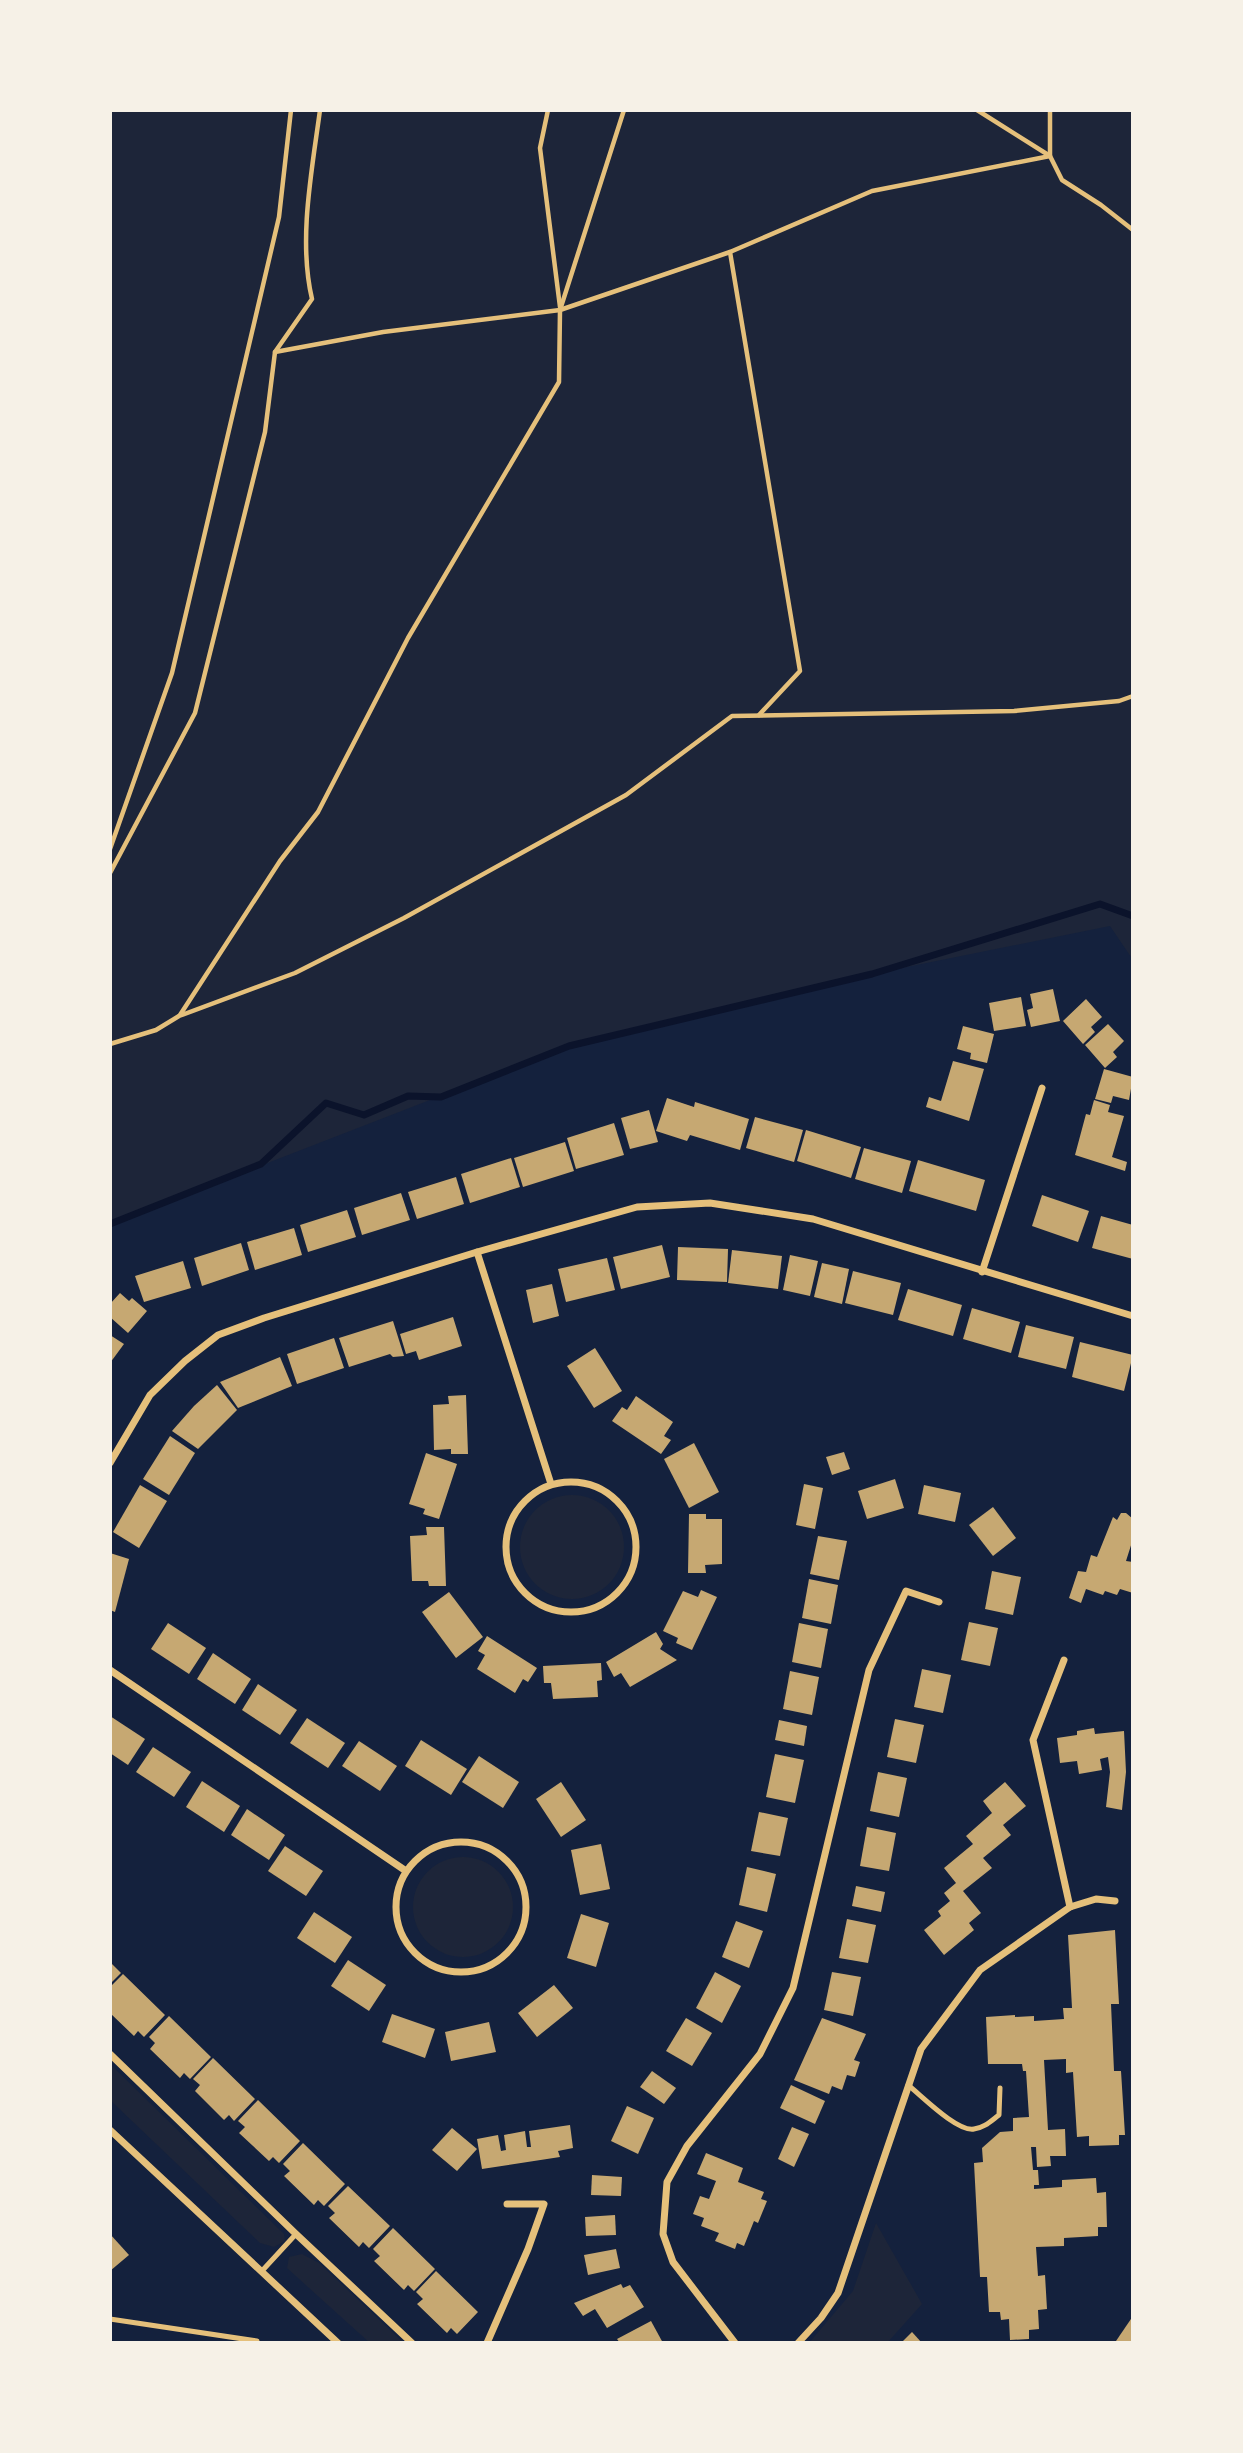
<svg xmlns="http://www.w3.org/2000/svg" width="1243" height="2453" viewBox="0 0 1243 2453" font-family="Quicksand,sans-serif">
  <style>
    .green { fill: #1d2539 }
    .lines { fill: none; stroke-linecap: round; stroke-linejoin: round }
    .stream { stroke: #0b132b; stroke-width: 7 }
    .building { fill: #c6a872 }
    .path { stroke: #e5c07b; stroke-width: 4.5 }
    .service { stroke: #e5c07b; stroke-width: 5 }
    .minor { stroke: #e5c07b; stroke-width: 7 }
  </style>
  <rect width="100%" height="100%" fill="#14213d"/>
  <g class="green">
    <polygon points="110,110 1133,110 1133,960 1110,926 872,974 569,1046 110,1224"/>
    <circle cx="572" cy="1547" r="52"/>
    <circle cx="463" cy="1907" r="50"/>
    <polygon points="110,2064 284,2234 285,2241 274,2247 260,2243 110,2100"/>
    <polygon points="876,2223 922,2304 887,2343 809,2343 853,2291"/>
    <polygon points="302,2254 319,2263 404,2343 370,2343 287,2268 289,2257"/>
  </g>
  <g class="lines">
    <polyline class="stream" points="110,1224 261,1164 326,1103 364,1115 408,1096 441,1097 569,1046 872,974 1100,904 1133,916"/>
  </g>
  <g class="building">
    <polygon points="1053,989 1060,1021 1031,1027 1027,1010 1033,1008 1030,994"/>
    <polygon points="1021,997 1026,1026 994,1031 989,1003"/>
    <polygon points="1086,999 1102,1017 1091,1027 1095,1032 1083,1044 1063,1021"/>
    <polygon points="1108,1024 1124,1041 1113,1052 1117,1057 1105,1068 1085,1045"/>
    <polygon points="963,1026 994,1034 987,1063 970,1059 971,1053 957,1049"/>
    <polygon points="953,1061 984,1069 969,1121 926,1107 929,1097 941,1101"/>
    <polygon points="1104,1069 1133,1077 1129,1100 1113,1096 1111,1103 1095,1099"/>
    <polygon points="667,1098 694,1107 695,1102 749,1119 740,1150 690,1135 687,1141 656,1131"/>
    <polygon points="1094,1100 1110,1105 1108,1112 1124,1116 1112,1157 1127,1162 1125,1171 1075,1155 1086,1114 1090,1115"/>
    <polygon points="649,1110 658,1142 630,1149 621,1118"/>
    <polygon points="755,1117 803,1130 794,1162 746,1148"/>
    <polygon points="614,1123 624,1155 576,1169 567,1138"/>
    <polygon points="806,1130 861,1147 851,1178 797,1161"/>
    <polygon points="565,1142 574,1171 523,1187 514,1158"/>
    <polygon points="864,1148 911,1161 902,1193 855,1179"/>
    <polygon points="511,1158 520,1187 470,1203 461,1174"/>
    <polygon points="918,1160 985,1180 976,1211 909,1191"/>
    <polygon points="456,1177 464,1204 417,1219 408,1192"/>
    <polygon points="401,1193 410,1220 362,1235 354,1208"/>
    <polygon points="1042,1195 1089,1211 1078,1242 1032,1226"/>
    <polygon points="347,1210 356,1237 308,1252 300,1225"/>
    <polygon points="1101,1216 1133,1225 1133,1259 1092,1248"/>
    <polygon points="294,1228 302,1255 255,1270 247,1242"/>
    <polygon points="241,1243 249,1270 202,1286 194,1258"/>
    <polygon points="662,1245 670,1277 621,1289 613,1257"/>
    <polygon points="678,1247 728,1249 727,1282 677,1280"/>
    <polygon points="732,1250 782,1256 778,1289 728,1283"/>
    <polygon points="790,1255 818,1261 810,1296 783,1290"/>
    <polygon points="607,1258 615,1290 566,1302 558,1269"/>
    <polygon points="183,1261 191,1288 144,1302 135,1276"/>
    <polygon points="822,1263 849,1269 842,1304 814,1297"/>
    <polygon points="853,1271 901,1283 893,1315 845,1303"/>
    <polygon points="552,1284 559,1316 533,1323 526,1290"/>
    <polygon points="908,1289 962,1305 953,1336 898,1320"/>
    <polygon points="120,1293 129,1301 132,1298 147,1311 128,1333 110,1317 110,1304"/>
    <polygon points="972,1308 1020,1322 1011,1353 963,1339"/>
    <polygon points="453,1317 462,1346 419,1360 416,1351 406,1354 400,1334"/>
    <polygon points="393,1321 404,1356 393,1357 390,1354 349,1367 339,1338"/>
    <polygon points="1026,1325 1074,1337 1066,1369 1018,1357"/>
    <polygon points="110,1335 124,1344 110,1363"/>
    <polygon points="334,1338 344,1368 297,1384 287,1354"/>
    <polygon points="1080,1342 1133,1355 1124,1391 1072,1377"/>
    <polygon points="595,1348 622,1391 594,1408 567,1366"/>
    <polygon points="280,1357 292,1386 238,1408 220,1382"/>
    <polygon points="217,1385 237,1410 198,1449 172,1431 194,1406"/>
    <polygon points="466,1395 468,1454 451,1454 451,1449 434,1450 433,1405 449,1404 448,1396"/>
    <polygon points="636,1396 673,1422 664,1436 671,1440 661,1454 612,1421 622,1407 627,1410"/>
    <polygon points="170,1436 195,1453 169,1495 143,1479"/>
    <polygon points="694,1443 719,1492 689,1508 664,1459"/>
    <polygon points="844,1452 850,1469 832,1475 826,1457"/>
    <polygon points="426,1453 457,1464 439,1519 423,1514 425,1509 409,1504"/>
    <polygon points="895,1479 904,1508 867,1519 858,1491"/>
    <polygon points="804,1484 823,1488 815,1529 796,1525"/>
    <polygon points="140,1485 167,1501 139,1548 113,1532"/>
    <polygon points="924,1485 961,1493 955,1522 918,1514"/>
    <polygon points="993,1507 1016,1538 993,1556 969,1525"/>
    <polygon points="1121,1513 1126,1513 1133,1519 1133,1539 1126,1561 1133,1562 1133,1593 1120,1589 1117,1595 1105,1591 1103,1595 1086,1589 1081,1603 1069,1598 1078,1571 1086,1572 1091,1555 1097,1557 1113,1517 1117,1520"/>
    <polygon points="689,1514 706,1514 706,1519 722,1519 722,1564 705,1565 706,1573 688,1573"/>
    <polygon points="426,1527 444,1527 446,1586 429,1586 428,1581 412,1581 410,1536 427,1535"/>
    <polygon points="818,1536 847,1541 839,1580 810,1574"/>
    <polygon points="110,1553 129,1559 115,1612 110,1610"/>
    <polygon points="992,1571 1021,1577 1013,1615 985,1609"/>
    <polygon points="809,1579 838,1585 831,1624 802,1618"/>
    <polygon points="701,1590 717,1597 692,1650 676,1643 678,1638 663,1631 683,1591 698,1597"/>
    <polygon points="449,1592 483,1637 456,1658 422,1612"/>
    <polygon points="969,1622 998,1628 990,1666 961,1660"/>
    <polygon points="168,1623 206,1648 189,1674 151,1649"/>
    <polygon points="799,1623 828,1629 821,1668 792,1662"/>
    <polygon points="656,1632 663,1644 660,1649 677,1660 630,1687 621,1673 614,1677 606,1662"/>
    <polygon points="487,1636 537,1668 528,1682 523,1679 515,1693 477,1669 485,1655 478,1651"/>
    <polygon points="213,1653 251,1679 235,1704 197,1679"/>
    <polygon points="601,1663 602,1680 597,1681 598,1697 553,1699 551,1683 544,1683 543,1666"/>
    <polygon points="922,1669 951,1675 943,1713 914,1707"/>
    <polygon points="790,1671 819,1677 812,1715 783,1709"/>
    <polygon points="258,1684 297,1710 280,1735 242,1710"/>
    <polygon points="110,1716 145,1739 128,1765 110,1753"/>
    <polygon points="307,1718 345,1743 328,1768 290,1743"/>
    <polygon points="895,1719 924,1725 916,1763 887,1757"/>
    <polygon points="779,1720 807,1726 804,1746 775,1740"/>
    <polygon points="1094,1728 1095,1734 1124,1731 1126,1772 1122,1810 1106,1807 1110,1772 1108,1757 1100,1759 1102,1770 1079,1774 1077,1761 1060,1763 1057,1738 1077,1735 1077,1731"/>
    <polygon points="421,1740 467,1769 451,1795 405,1766"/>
    <polygon points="359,1741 397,1766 380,1791 342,1766"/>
    <polygon points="153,1747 191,1772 174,1797 136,1772"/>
    <polygon points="775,1754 804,1760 795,1803 766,1797"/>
    <polygon points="479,1756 519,1782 503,1808 462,1782"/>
    <polygon points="878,1772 907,1778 899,1817 870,1811"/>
    <polygon points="202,1781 240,1806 224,1832 186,1807"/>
    <polygon points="561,1782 586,1820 561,1837 536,1799"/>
    <polygon points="1005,1782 1026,1806 1003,1825 1011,1835 983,1858 992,1868 963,1891 981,1913 969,1923 974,1930 944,1955 924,1930 941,1916 938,1911 950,1901 944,1893 956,1883 944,1868 973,1844 966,1836 992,1813 983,1801"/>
    <polygon points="247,1809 285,1835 269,1860 231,1835"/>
    <polygon points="759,1812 788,1818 780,1856 751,1851"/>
    <polygon points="867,1827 896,1833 889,1871 860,1866"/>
    <polygon points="601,1844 610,1889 580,1895 571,1850"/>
    <polygon points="285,1846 323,1871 306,1896 268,1871"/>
    <polygon points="747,1867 776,1874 767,1912 739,1905"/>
    <polygon points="856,1886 885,1892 881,1912 852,1906"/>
    <polygon points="314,1912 352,1937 335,1963 297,1938"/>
    <polygon points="581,1914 609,1923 596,1967 567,1958"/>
    <polygon points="847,1919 876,1925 868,1963 839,1958"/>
    <polygon points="736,1921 763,1931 749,1968 722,1957"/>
    <polygon points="1115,1930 1119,2004 1111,2004 1114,2071 1121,2071 1125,2135 1119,2135 1119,2145 1089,2146 1089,2136 1077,2137 1073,2072 1066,2073 1066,2059 1044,2060 1048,2130 1065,2129 1066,2156 1050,2156 1051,2166 1037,2167 1036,2147 1031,2147 1033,2170 1038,2170 1039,2185 1034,2185 1034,2189 1062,2187 1062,2180 1096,2178 1097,2193 1106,2192 1107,2227 1098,2227 1098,2236 1064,2238 1064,2246 1036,2247 1038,2276 1045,2275 1047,2309 1038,2310 1039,2329 1029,2330 1029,2339 1010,2340 1009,2319 1001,2320 1000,2312 989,2312 987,2277 980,2277 974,2163 983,2162 982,2148 1000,2132 1013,2131 1013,2118 1029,2117 1026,2071 1023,2071 1022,2064 988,2064 986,2017 1015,2015 1015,2017 1034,2016 1034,2021 1064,2019 1063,2008 1072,2008 1068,1935"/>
    <polygon points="348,1960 386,1985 369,2011 331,1986"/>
    <polygon points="110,1962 121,1973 110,1984"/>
    <polygon points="715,1972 741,1986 722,2023 696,2008"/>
    <polygon points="832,1972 861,1977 853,2016 824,2010"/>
    <polygon points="123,1974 165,2015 144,2037 138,2031 134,2036 110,2013 110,1987"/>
    <polygon points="554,1985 573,2008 537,2037 518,2013"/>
    <polygon points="392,2014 435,2029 425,2058 382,2042"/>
    <polygon points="169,2016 211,2057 190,2079 184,2073 180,2078 150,2049 155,2043 149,2037"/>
    <polygon points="686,2018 712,2033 692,2066 666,2051"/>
    <polygon points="822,2018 866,2034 854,2060 860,2062 855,2077 847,2075 842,2090 832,2086 829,2094 794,2080"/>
    <polygon points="489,2022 496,2052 451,2061 445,2032"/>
    <polygon points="213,2058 255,2099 234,2121 229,2115 224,2120 195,2091 200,2085 193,2079"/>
    <polygon points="652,2071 676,2088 664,2104 640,2087"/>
    <polygon points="791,2085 825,2101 815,2124 780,2108"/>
    <polygon points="258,2100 300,2141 279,2163 273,2157 269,2161 239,2133 245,2127 238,2121"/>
    <polygon points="627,2106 654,2118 638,2154 611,2141"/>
    <polygon points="570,2125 573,2148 558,2151 560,2157 482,2169 477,2139 498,2135 501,2151 506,2150 504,2135 525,2131 527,2147 531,2147 529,2131"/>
    <polygon points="792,2127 809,2134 794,2167 778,2159"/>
    <polygon points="452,2128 477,2149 457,2171 432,2150"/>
    <polygon points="303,2143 345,2184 324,2206 318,2200 314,2205 284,2176 290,2171 283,2164"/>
    <polygon points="706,2153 743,2168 738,2182 764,2192 761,2199 767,2201 758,2223 754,2221 744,2246 737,2243 735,2249 715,2241 719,2233 701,2226 704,2218 693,2214 700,2196 709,2199 716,2181 697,2174"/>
    <polygon points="592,2175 622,2177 621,2196 591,2195"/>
    <polygon points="348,2186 390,2226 369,2248 363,2242 359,2247 329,2218 335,2213 328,2206"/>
    <polygon points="615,2215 616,2235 586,2236 585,2217"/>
    <polygon points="393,2228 435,2269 414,2291 408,2285 404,2290 374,2261 380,2256 373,2249"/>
    <polygon points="110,2234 129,2255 110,2271"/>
    <polygon points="616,2249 620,2268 588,2275 584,2255"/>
    <polygon points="436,2271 478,2312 457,2334 451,2328 447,2333 417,2304 423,2299 416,2292"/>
    <polygon points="621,2284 623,2288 630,2285 644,2307 607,2328 595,2309 583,2316 574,2303"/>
    <polygon points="1133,2316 1133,2343 1119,2343 1116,2341"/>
    <polygon points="651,2321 663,2343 620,2343 617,2339"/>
    <polygon points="912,2332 922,2343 901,2343"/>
  </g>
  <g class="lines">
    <g class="path">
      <polyline points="548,110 540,148 560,307"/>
      <polyline points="977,110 1050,156 1062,180 1101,205 1133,230"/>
      <polyline points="730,252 800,671 759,715"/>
      <polyline points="275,352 383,332 560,310 730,252 872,191 1050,156 1050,110"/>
      <polyline points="110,849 172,673 279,217 291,110"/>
      <path d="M 110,873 L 195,713 L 265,432 L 275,352 L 312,299 C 298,240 312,170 320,110"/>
      <polyline points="180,1015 280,861 318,812 408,638 559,382 560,310 624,110"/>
      <polyline points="110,1044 156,1030 179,1016 295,973 404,918 626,795 732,716 1014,711 1119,701 1133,696"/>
    </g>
    <g class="service">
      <path d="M 908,2085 C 922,2096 957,2132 974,2129 C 984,2128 991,2121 999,2115 L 1000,2088"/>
      <polyline points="261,2272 296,2234"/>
      <polyline points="110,2319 257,2341"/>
    </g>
    <g class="minor">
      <polyline points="477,1252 551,1484"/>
      <polyline points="982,1272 1042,1088"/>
      <polyline points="110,1463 150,1395 185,1361 218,1335 264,1318 477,1252 637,1207 710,1203 813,1219 1133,1316"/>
      <circle cx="571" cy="1547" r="65"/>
      <polyline points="1064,1660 1033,1740 1070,1907"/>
      <polyline points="110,1670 406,1871"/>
      <circle cx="461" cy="1907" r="65"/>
      <polyline points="110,2054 296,2234 412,2343"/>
      <polyline points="110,2130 338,2343"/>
      <polyline points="487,2343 528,2249 544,2204 507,2204"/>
      <polyline points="735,2343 673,2262 663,2234 667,2182 687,2146 760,2054 793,1988 869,1670 906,1591 939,1602"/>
      <polyline points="798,2343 821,2318 838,2293 921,2049 980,1970 1070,1907 1096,1899 1115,1901"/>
    </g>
  </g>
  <rect width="1243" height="2453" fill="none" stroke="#f6f1e7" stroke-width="224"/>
</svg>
